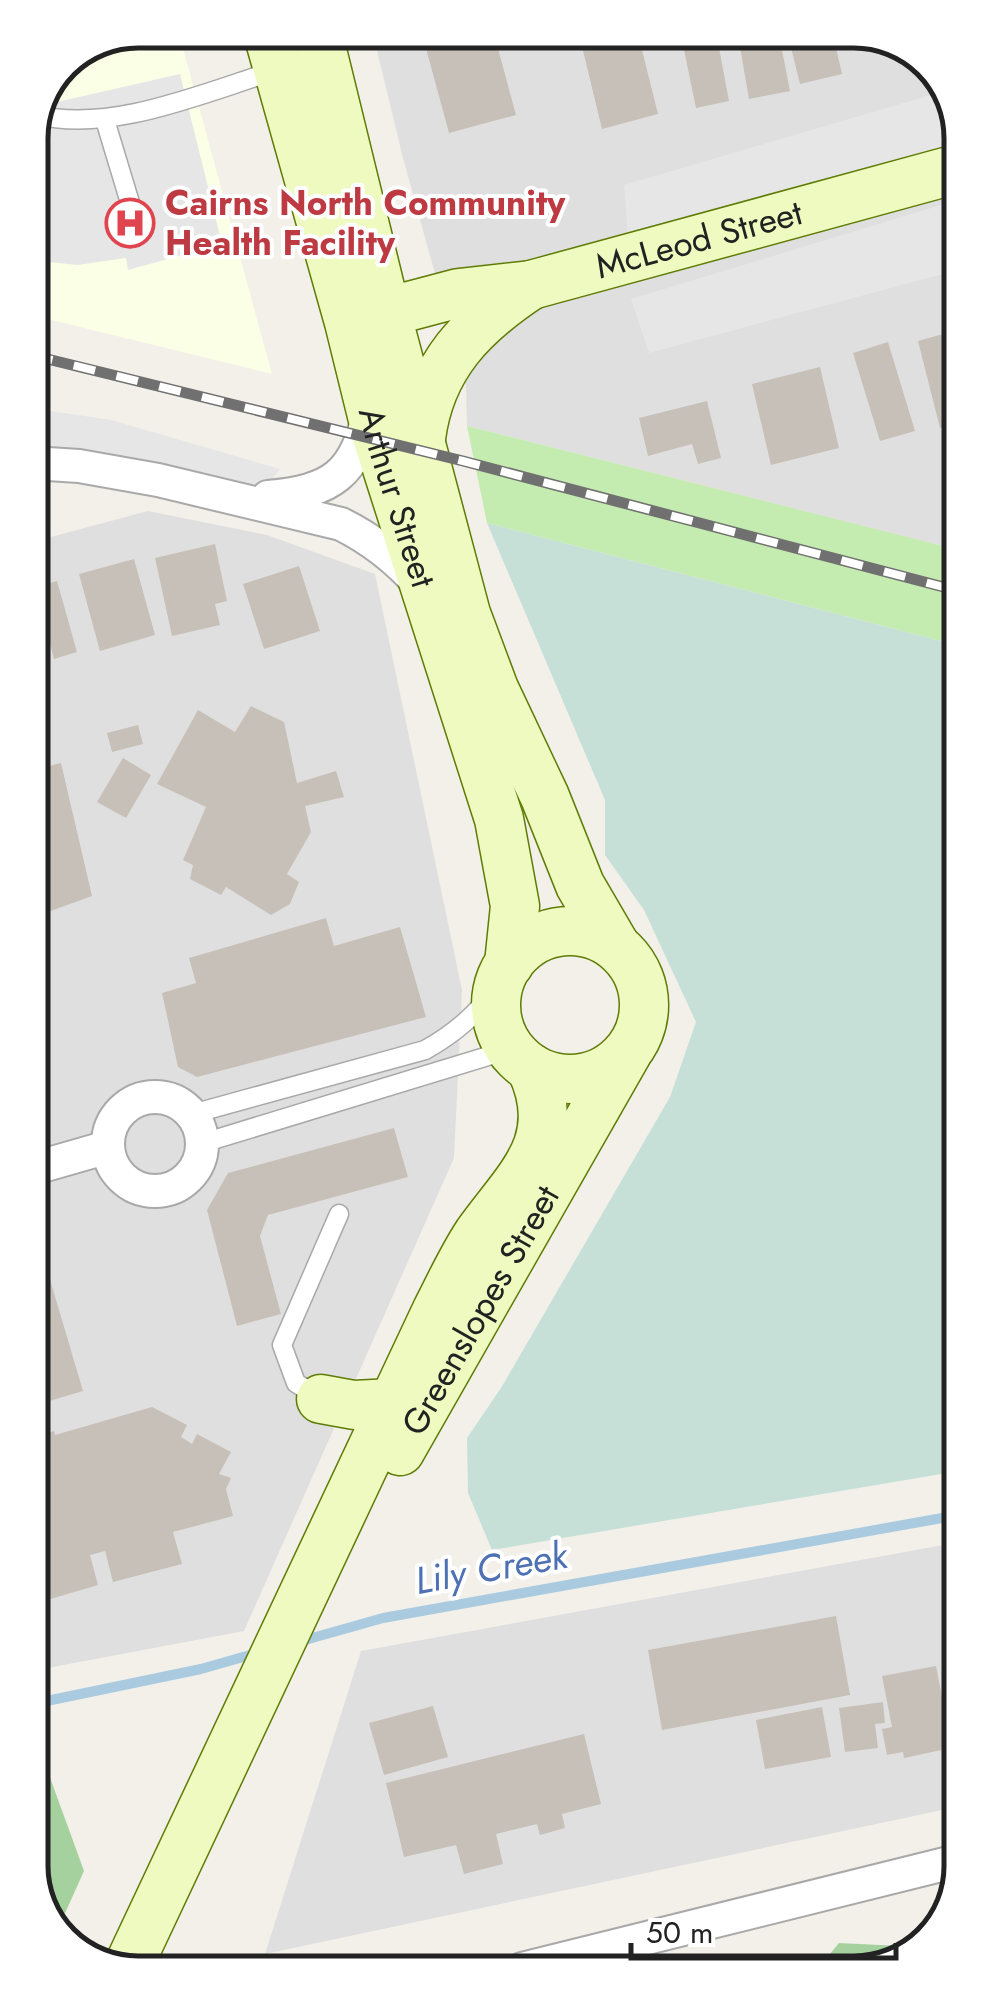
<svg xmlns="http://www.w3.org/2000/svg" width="991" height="2003" viewBox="0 0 991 2003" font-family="Jost,sans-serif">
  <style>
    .residential { fill: #e0dfdf }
    .education { fill: #fbffe5 }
    .grass { fill: #c4ebb0 }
    .forest { fill: #a5d19e }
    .wetland { fill: #c6e0d8 }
    .parking { fill: #e6e6e6 }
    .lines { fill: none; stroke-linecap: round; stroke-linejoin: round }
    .stream { stroke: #aacbdf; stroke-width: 10 }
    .building { fill: #c7c0b8 }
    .lane-casing { stroke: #a9a9a9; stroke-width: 21 }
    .street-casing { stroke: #a9a9a9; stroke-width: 36 }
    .secondary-casing { stroke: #5e7c05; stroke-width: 51 }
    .lane { stroke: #fff; stroke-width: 18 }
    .street { stroke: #fff; stroke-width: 32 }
    .secondary { stroke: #eefabf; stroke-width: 48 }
    .rail-casing { stroke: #707070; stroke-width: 11 }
    .rail { stroke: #fff; stroke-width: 8; stroke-dasharray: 22; stroke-linecap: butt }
    .labels { text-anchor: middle; stroke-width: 8; stroke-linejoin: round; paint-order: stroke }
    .health-label { font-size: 35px; font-weight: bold; fill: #be3a42; stroke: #fff; text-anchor: start }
    .street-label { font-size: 35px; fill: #222; stroke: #fff }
    .water-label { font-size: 38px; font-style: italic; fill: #4d71b3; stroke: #fff }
    .rim { fill: none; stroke: #222; stroke-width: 5 }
  </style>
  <rect width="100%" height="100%" fill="#f2f0e9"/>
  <g class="residential">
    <polygon points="372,30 861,30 919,52 953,97 955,549 467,426 466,386 403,158"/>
    <polygon points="148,511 267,535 375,574 462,990 454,1158 244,1631 37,1670 32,542"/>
    <polygon points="960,1542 961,1806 265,1954 361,1651"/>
  </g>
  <polygon class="education" points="137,30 178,30 272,374 31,315 30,131 62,61"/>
  <polygon class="grass" points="467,426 955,549 956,645 487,523"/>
  <g class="forest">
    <polygon points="48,1772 84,1871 57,1931 38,1906 37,1775"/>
    <polygon points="839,1943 900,1946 902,1959 894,1965 820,1966"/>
  </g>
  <polygon class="wetland" points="487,523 956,645 959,1471 492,1550 468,1493 467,1438 501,1388 670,1097 696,1022 644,910 605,855 605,800"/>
  <g class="parking">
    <polygon points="180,74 222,244 128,270 126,258 77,265 31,260 30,131 45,99 57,102"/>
    <polygon points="948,90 953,97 953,144 628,237 624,185"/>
    <polygon points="954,201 954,271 649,353 631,299"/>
    <polygon points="31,408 111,420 280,469 265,489 32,451"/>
  </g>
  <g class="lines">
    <g class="stream">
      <polyline points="298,1642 383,1618 959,1515"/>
      <polyline points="37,1703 201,1669 257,1653"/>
    </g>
  </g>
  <g class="building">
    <polygon points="137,30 185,31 60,65 62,61"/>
    <polygon points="421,30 493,30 516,115 449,133"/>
    <polygon points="578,30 637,30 658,114 602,129"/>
    <polygon points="806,30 832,30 842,74 800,84 788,35"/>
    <polygon points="717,37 729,101 696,108 683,45"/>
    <polygon points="780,40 790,91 749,99 740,47"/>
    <polygon points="954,331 955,424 940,428 918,341"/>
    <polygon points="888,342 915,431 880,441 853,353"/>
    <polygon points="820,367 839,448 771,465 752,384"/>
    <polygon points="707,401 721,458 698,464 692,444 648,456 639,418"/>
    <polygon points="215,544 227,601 215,604 220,625 172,636 155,558"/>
    <polygon points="134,559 155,635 100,651 79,574"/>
    <polygon points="299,566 320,631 264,649 243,584"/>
    <polygon points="57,581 77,652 54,659 48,636 32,640 32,588"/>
    <polygon points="251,706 284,722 297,783 336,771 344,797 305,806 311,832 287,874 299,882 290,904 271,915 226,887 221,895 190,879 193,865 183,860 206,807 157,784 198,710 235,732"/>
    <polygon points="138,725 143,744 112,752 107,733"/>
    <polygon points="123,758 151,775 126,818 97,802"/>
    <polygon points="61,763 92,896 34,917 33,770"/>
    <polygon points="326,918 334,946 400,927 426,1017 197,1077 178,1067 162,993 196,983 189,958"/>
    <polygon points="394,1128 408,1177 268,1215 260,1236 281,1314 237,1326 207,1210 228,1173"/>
    <polygon points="36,1232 83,1391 36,1405 35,1232"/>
    <polygon points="152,1407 187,1425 181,1437 192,1444 197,1434 231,1452 219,1474 231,1478 226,1489 233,1516 173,1532 182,1564 113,1582 105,1551 90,1555 98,1585 37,1603 36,1436 54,1431 55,1435"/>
    <polygon points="836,1616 850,1695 662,1730 648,1650"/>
    <polygon points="936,1666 943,1702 958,1699 960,1746 904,1758 903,1752 887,1755 882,1729 892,1727 882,1676"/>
    <polygon points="883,1702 885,1723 875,1724 878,1748 845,1752 839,1708"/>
    <polygon points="433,1706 448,1757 384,1775 369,1723"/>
    <polygon points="822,1707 831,1757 765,1769 756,1720"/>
    <polygon points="584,1734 601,1804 562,1814 565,1828 540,1835 537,1824 496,1834 503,1864 464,1874 456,1845 404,1857 386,1783"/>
  </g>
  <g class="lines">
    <g class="lane-casing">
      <g id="lane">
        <path d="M 37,115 C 112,133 203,93 274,71"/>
        <polyline points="105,120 134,216"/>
        <path d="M 192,1114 L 425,1050 C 456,1033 477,1013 499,986"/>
        <polyline points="203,1143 511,1049"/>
        <polyline points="320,1398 296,1383 282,1345 339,1214"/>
      </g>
    </g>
    <g class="street-casing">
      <g id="street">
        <path d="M 32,463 L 79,466 L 158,480 L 341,524 C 371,539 397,559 419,584"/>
        <path d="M 268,497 C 332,491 356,475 370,409"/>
        <circle cx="155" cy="1144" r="47"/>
        <polyline points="35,1168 108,1147"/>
        <polyline points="522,1969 961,1860"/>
      </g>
    </g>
    <g class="secondary-casing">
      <g id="secondary">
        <path id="s1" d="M 267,30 L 349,322 L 378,440 L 499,819 L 515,906 L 509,964"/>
        <polyline points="317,30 386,312 466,614 494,689 545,797 580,885 615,945"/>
        <path id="s2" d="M 357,320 L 459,293 L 531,285 L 953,170"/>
        <path d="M 421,438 C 430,366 472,324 531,285"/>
        <circle cx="570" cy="1005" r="74"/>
        <polyline points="321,1399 354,1405 393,1403 411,1383"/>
        <path id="s3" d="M 400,1451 L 627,1053"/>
        <path d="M 126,1971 L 437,1310 C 450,1285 462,1258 478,1234 C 517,1179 566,1142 531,1068"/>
      </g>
    </g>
    <use href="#lane" class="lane"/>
    <use href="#street" class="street"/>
    <use href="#secondary" class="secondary"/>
    <g class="rail-casing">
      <polyline id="rail" points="31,355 463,461 955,590"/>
    </g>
    <use href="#rail" class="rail"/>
  </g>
  <defs>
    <g id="hospital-ring" transform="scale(2.5)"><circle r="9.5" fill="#fff" stroke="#e0444e" stroke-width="1.5"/><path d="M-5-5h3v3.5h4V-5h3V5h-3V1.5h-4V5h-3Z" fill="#e0444e"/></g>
  </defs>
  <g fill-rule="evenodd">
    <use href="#hospital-ring" x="130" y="223"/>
  </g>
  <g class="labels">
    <g class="health-label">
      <text x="165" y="215">Cairns North Community<tspan x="165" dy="40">Health Facility</tspan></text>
    </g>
    <g class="street-label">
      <text dy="12" stroke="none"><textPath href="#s2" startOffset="352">McLeod Street</textPath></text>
      <text dy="12" stroke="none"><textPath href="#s1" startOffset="485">Arthur Street</textPath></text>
      <text dy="12" stroke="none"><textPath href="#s3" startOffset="162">Greenslopes Street</textPath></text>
    </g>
    <g class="water-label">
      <text transform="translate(491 1568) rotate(-10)" y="13">Lily Creek</text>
    </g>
  </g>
  <path d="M0 0H991V2003H0ZM138 48H854A90 90 0 0 1 944 138V1866A90 90 0 0 1 854 1956H138A90 90 0 0 1 48 1866V138A90 90 0 0 1 138 48Z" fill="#fff" fill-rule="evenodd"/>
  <path class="rim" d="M138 48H854A90 90 0 0 1 944 138V1866A90 90 0 0 1 854 1956H138A90 90 0 0 1 48 1866V138A90 90 0 0 1 138 48Z"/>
  <path d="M631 1943v15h265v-15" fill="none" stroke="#222222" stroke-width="5"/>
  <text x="646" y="1943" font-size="30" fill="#222222" stroke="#ffffff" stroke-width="8" paint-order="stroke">50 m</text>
</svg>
